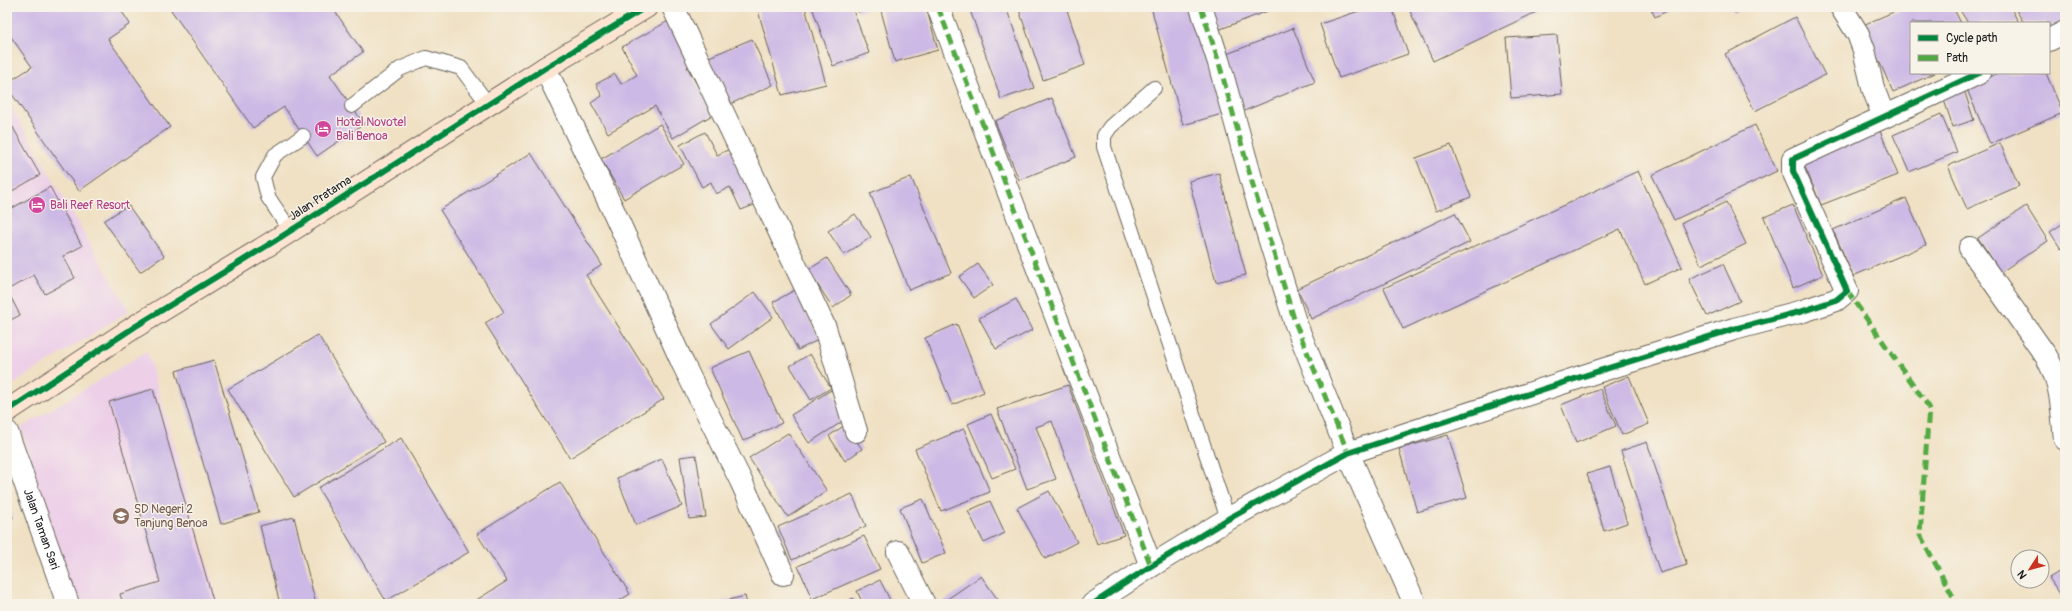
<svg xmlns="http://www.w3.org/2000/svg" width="2072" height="611" viewBox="0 0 2072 611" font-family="Pangolin,sans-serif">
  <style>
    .built { fill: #edd0e8 }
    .building { fill: #cdb9e5 }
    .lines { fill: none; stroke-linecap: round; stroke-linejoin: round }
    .lane-casing { stroke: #666157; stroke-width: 16 }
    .street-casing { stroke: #666157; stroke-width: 24 }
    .secondary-casing { stroke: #666157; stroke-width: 24 }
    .lane { stroke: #fff; stroke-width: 14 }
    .street { stroke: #fff; stroke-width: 22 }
    .secondary { stroke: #fde4d1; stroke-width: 22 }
    .quiet { stroke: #52a943; stroke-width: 5; stroke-dasharray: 10 5; stroke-linecap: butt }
    .cycleway-casing { stroke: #f7f3e8; stroke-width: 8 }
    .cycleway { stroke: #00873e; stroke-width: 6 }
    .labels { text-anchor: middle; stroke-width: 3; stroke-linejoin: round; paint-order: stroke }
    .hotel-label { font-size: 12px; fill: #b23c85; stroke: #f7f3e8; text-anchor: start }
    .street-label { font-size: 12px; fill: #1c1c1c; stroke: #f7f3e8 }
    .education-label { font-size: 12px; fill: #785e54; stroke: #f7f3e8; text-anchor: start }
  </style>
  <rect width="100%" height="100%" fill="#f7f3e8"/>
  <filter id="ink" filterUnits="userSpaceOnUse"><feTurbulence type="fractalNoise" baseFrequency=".025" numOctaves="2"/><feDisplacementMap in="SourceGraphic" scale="8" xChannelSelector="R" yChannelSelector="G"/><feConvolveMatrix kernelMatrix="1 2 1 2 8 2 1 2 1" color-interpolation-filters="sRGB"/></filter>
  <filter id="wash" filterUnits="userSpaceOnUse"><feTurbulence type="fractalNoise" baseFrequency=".012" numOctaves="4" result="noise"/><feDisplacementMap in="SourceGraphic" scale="16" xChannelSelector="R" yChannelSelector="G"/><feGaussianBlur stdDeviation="0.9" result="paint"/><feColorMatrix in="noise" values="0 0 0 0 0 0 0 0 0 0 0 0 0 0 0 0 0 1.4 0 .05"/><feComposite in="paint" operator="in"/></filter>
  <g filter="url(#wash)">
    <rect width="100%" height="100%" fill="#f0e1c4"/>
    <g class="built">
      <polygon points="7,100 129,311 7,388"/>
      <polygon points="147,351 219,604 73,604 21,428"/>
    </g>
    <g id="blocks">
      <g class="building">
        <polygon points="7,7 119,7 130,24 108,39 170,127 79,191 7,87 7,83 32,67 7,31"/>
        <polygon points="175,7 332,7 363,52 330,75 364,124 317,156 284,107 253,128 171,10"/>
        <polygon points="757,7 805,7 826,84 782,95"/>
        <polygon points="812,7 852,7 869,53 833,66"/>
        <polygon points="856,7 872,7 858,12"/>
        <polygon points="880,7 926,7 938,50 895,62"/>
        <polygon points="969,7 1006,7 1034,88 1001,99"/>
        <polygon points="1018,7 1066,7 1085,65 1043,80"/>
        <polygon points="1151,7 1193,7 1222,114 1183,125"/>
        <polygon points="1210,7 1278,7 1218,30"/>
        <polygon points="1371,7 1392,7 1408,54 1339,78 1320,24"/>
        <polygon points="1408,7 1547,7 1433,61"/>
        <polygon points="1650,7 1675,7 1655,17"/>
        <polygon points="1731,7 1744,7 1735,13"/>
        <polygon points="1905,7 1953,7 1961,23 1911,23 1911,73 1935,73 1893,92 1863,25"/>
        <polygon points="1958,7 2010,7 2019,23 1968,23"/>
        <polygon points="2014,7 2065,7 2065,19 2049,28 2049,23 2024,23"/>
        <polygon points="1795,17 1825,75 1755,111 1725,54"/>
        <polygon points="670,20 693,64 687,67 714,114 673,138 655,106 608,133 591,103 602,96 596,84 615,74 621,84 637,75 622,47"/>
        <polygon points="1293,28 1315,82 1244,111 1222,56"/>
        <polygon points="1557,35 1562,94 1511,98 1506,38"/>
        <polygon points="752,39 773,85 730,104 709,57"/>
        <polygon points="1998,73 2046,73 2063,113 1990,144 1966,87"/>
        <polygon points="1963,87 1974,120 1953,127 1942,94"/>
        <polygon points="1052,98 1076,157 1019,180 995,121"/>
        <polygon points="1941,114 1957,152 1909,172 1893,135"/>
        <polygon points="7,117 40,175 7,194"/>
        <polygon points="660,124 684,164 624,199 601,159"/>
        <polygon points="1755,125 1777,171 1674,220 1652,175"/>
        <polygon points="1880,131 1898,175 1821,205 1803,162"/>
        <polygon points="705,132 717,155 730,149 752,192 748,193 754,205 741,210 730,187 716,194 711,182 702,187 680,145"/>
        <polygon points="2000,143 2019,186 1967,209 1948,166"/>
        <polygon points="1451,145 1471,197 1436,211 1416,158"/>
        <polygon points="531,153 602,265 586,275 664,399 570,458 485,323 504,312 440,210"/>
        <polygon points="1638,171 1682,267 1645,284 1620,229 1403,329 1384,288"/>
        <polygon points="1219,173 1246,275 1216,282 1189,181"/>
        <polygon points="911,177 951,273 909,290 870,193"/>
        <polygon points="50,187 82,246 63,256 75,278 45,294 34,275 7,290 20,315 7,322 7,211"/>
        <polygon points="1906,198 1926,245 1853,276 1833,230"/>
        <polygon points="1726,202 1746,244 1701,265 1682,223"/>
        <polygon points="128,205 164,256 140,272 104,221"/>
        <polygon points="1793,205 1823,275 1793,288 1764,217"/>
        <polygon points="2026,206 2048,241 2001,272 1978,238"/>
        <polygon points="1455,213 1470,242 1311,319 1297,289"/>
        <polygon points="855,214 871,237 844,255 828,231"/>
        <polygon points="2065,222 2065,246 2061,249 2050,232"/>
        <polygon points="827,258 851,295 833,308 808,270"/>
        <polygon points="978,264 993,285 974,298 959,277"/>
        <polygon points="1723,264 1740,301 1707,316 1689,279"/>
        <polygon points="795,290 820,339 798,350 773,302"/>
        <polygon points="755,292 773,317 729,349 711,324"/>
        <polygon points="1016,299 1032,330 996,349 979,318"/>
        <polygon points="957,324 984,392 952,405 925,338"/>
        <polygon points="318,335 384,442 294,497 228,389"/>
        <polygon points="749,351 782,423 743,441 710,368"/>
        <polygon points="810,354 831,388 811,400 790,366"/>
        <polygon points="214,360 259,512 221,524 176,371"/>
        <polygon points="1629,376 1649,424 1622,435 1602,387"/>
        <polygon points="1068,385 1124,535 1097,544 1052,421 1036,427 1056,479 1027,489 997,409"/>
        <polygon points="153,389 214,604 123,604 120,594 160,582 109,402"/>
        <polygon points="1600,389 1616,426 1576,443 1561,405"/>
        <polygon points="831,390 848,418 809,443 791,415"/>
        <polygon points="991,414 1015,469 992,478 968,424"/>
        <polygon points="845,425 862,449 845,461 829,436"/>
        <polygon points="964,429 990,492 941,511 915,449"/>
        <polygon points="788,433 827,491 788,517 749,458"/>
        <polygon points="1448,435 1467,498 1417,512 1399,449"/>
        <polygon points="401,438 469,552 386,601 318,488"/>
        <polygon points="1647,442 1687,565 1660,573 1621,451"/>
        <polygon points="696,455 706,517 689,519 680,457"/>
        <polygon points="662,459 682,506 636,525 617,478"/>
        <polygon points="1610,467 1627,523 1604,531 1587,474"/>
        <polygon points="560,482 630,594 614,604 470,604 507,581 477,534"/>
        <polygon points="1049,491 1077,542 1045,559 1017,508"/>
        <polygon points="852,494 866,526 792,560 778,527"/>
        <polygon points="923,499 946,553 922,563 900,508"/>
        <polygon points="990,501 1005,533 984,543 968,511"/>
        <polygon points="7,505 13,518 7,520"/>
        <polygon points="294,517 316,604 280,604 260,526"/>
        <polygon points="864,536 880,569 812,599 798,566"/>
        <polygon points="2065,568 2065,601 2049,578"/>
        <polygon points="981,576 1001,604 944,604 943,602"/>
        <polygon points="880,580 892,604 863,604 857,591"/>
        <polygon points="745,596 747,604 716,604 716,603"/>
        <polygon points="853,598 856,604 843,604"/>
      </g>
    </g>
  </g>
  <g filter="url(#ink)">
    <use href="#blocks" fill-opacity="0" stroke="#666157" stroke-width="1"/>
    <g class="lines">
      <g class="lane-casing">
        <g id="lane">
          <polyline points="1154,88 1110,127 1104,136 1104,147 1228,519"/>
          <polyline points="352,106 400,69 426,58 461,68 488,104"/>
          <polyline points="290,230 268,197 263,177 275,155 303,136"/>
        </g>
      </g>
      <g class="street-casing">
        <g id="street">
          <polyline points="673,7 825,328 856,431"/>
          <polyline points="938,7 1151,566"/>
          <polyline points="1201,7 1219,63 1254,189 1295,322 1348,453 1415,604"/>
          <polyline points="1841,7 1858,34 1864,50 1873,88 1884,117"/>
          <polyline points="2049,40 2065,32"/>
          <polyline points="545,68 614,212 683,364 741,481 783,574"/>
          <path d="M 1970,248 L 2046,356 C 2063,386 2061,406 2065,439"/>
          <path id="s1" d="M 7,432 L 68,604"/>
          <polyline points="898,552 924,604"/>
          <polyline points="1093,604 1151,566 1228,519 1348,453 1599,371 1734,329 1803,311 1836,300 1847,291 1793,171 1793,159 1979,73"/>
        </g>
      </g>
      <g class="secondary-casing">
        <polyline id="secondary" points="7,411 136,326 273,242 545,68 646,7"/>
      </g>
      <use href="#lane" class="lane"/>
      <use href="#street" class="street"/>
      <use href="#secondary" class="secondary"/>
      <g class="quiet">
        <polyline points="938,7 1151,566"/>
        <polyline points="1201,7 1219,63 1254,189 1295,322 1348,453"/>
        <polyline points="1847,291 1929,407 1920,535 1957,604"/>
      </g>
      <g class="cycleway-casing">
        <g id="cycleway">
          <polyline points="7,411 136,326 273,242 545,68 646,7"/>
          <polyline points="1093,604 1151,566 1228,519 1348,453 1599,371 1734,329 1803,311 1836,300 1847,291 1793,171 1793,159 1979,73"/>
        </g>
      </g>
      <use href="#cycleway" class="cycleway"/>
    </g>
  </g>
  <defs>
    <g id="hotel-disc" transform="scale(0.9)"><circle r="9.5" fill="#d1479c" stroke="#f7f3e8"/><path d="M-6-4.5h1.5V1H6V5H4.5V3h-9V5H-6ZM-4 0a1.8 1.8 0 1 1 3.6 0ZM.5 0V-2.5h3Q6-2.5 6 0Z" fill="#fff"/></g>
    <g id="school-disc" transform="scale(0.9)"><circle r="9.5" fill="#8d6e63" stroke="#f7f3e8"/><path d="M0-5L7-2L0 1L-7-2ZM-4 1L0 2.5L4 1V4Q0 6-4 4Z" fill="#fff"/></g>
  </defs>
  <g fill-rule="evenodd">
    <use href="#hotel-disc" x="323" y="129"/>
    <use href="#hotel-disc" x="37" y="205"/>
    <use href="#school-disc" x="121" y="516"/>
  </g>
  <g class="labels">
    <g class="hotel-label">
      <text x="336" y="126">Hotel Novotel<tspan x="336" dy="14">Bali Benoa</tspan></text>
      <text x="50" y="209">Bali Reef Resort</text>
    </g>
    <g class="street-label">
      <text transform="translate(320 198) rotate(-33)" y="4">Jalan Pratama</text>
      <text dy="4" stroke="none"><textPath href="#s1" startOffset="103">Jalan Taman Sari</textPath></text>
    </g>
    <g class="education-label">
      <text x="134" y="513">SD Negeri 2<tspan x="134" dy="14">Tanjung Benoa</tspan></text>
    </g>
  </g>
  <rect width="2072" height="611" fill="none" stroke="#f7f3e8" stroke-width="24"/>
  <rect x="1910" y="22" width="140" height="52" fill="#f7f3e8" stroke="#9f9d96"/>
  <rect x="1918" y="35" width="20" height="6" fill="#00873e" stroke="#9f9d96"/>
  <text x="1946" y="42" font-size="12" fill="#1c1c1c">Cycle path</text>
  <rect x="1918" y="55" width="20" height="6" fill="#52a943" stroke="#9f9d96"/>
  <text x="1946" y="62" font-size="12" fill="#1c1c1c">Path</text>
  <g transform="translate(2030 569) rotate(234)"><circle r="19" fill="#f7f3e8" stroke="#9f9d96"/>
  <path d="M0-3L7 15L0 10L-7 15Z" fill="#c8321e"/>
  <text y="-6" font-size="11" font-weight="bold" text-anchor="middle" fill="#1c1c1c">N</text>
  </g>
</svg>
